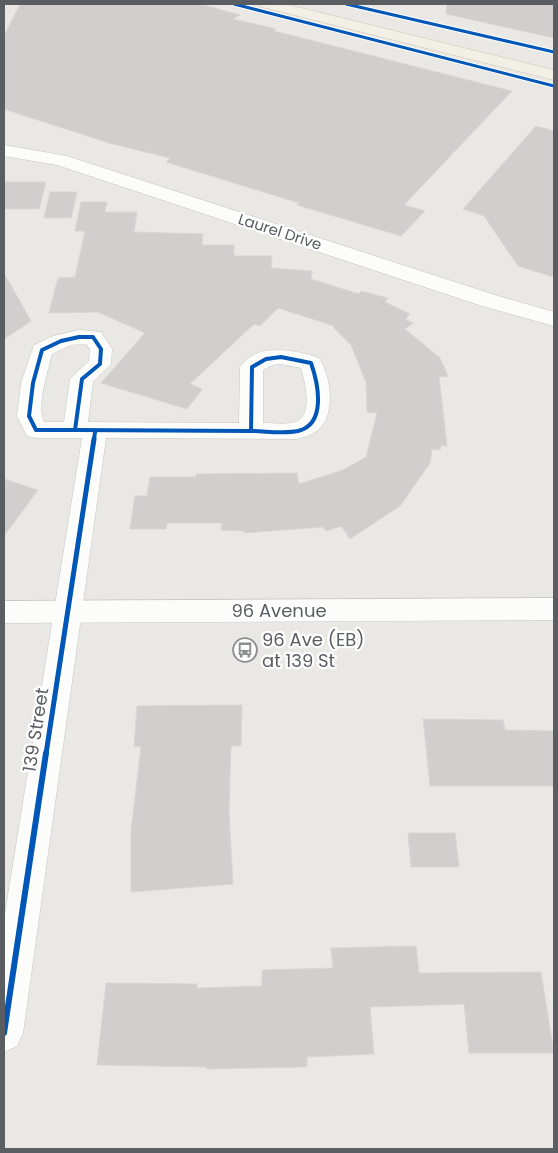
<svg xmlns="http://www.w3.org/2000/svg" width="558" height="1153" viewBox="0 0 558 1153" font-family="Poppins,sans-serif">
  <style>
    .building { fill: #d1cfcd; stroke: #d9d7d4 }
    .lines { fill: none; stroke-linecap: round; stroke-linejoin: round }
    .minor-casing { stroke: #c5c5c4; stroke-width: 1 }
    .secondary-casing { stroke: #c6c6c6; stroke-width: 1 }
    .primary-casing { stroke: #d2c6b2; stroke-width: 1 }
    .minor { fill: #fcfcfb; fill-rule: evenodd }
    .secondary { fill: #fcfcfb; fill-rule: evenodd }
    .primary { fill: #f2efe7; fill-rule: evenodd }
    .cycleway-far3-casing { stroke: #fff; stroke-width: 5 }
    .cycleway-far2-casing { stroke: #fff; stroke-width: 6 }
    .cycleway-far1-casing { stroke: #fff; stroke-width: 8 }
    .cycleway-casing { stroke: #fff; stroke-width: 9 }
    .cycleway-far3 { stroke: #0057b8; stroke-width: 3 }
    .cycleway-far2 { stroke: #0057b8; stroke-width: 4 }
    .cycleway-far1 { stroke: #0057b8; stroke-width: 5 }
    .cycleway { stroke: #0057b8; stroke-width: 6 }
    .labels { text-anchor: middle; stroke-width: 4.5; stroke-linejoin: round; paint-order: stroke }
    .far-street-label { font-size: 15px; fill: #5a5e62; stroke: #fff }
    .street-label { font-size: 18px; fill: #5a5e62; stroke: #fff }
    .poi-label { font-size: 18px; fill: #5a5e62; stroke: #fff; text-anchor: start }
  </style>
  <rect width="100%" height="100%" fill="#eae8e4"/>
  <g class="building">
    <polygon points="20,4 200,4 240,15 233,19 276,29 274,31 512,91 404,205 425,211 401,236 297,205 299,203 166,162 170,158 109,143 4,109 4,36"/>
    <polygon points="447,4 554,4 554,38 446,14"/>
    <polygon points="536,126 554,131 554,277 518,266 484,216 463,209"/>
    <polygon points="4,182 46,182 39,209 4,209"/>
    <polygon points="50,192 77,192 71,218 44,218"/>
    <polygon points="81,202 107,202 105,212 137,212 134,232 203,234 202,245 234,245 234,256 272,256 271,268 312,271 311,279 359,294 361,291 388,298 385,302 410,314 405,319 413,323 405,329 440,358 448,376 439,377 447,446 441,445 440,450 432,449 430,463 400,506 350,539 341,526 326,531 323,527 244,533 244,531 221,530 222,523 167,523 166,529 130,529 135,496 147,496 150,477 196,477 196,474 297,473 299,484 343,470 366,457 377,413 367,412 366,382 351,345 333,327 334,326 278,308 260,326 254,324 190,384 202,389 187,409 101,383 145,333 98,312 49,313 58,278 75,277 85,231 75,231"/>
    <polygon points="4,273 31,321 4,339"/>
    <polygon points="4,479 38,490 4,536"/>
    <polygon points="242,705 241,746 231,746 229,812 233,884 131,892 131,831 141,746 134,747 137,706"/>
    <polygon points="423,719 503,720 505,730 554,731 554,786 430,786"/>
    <polygon points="408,833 455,833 459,867 411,867"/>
    <polygon points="416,946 419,973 541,972 554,1053 469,1053 464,1004 370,1007 374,1054 307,1057 307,1067 207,1069 207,1067 97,1065 106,983 197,984 197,988 262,986 262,970 333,968 331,948"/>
  </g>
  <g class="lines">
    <g class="minor-casing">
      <g id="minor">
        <polygon points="4,145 67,156 498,296 554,312 554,326 482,306 57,165 4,156"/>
        <path d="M 79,330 L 101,332 L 112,349 L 111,364 L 93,382 L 88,422 L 239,423 L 240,367 C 257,342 296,350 319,358 C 331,376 336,413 319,429 C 313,435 305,437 297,439 L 106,438 L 23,1033 L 17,1046 L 4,1052 L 4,920 L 82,438 L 36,438 L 27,436 L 17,416 L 21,383 L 34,345 L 53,336 ZM 86,344 L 90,349 L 89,361 L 70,379 L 64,422 L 44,422 C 36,406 48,371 52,354 L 71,345 ZM 281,364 L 301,368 C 305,381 314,416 295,422 C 286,425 273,423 263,423 L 263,370 L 273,365 Z"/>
      </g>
    </g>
    <g class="secondary-casing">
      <polygon id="secondary" points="554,598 554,620 4,623 4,601"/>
    </g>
    <g class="primary-casing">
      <polygon id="primary" points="259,4 285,4 554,70 554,80 262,7"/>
    </g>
    <use href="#minor" class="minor"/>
    <use href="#secondary" class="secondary"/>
    <use href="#primary" class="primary"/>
    <g class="cycleway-far3-casing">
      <g id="cycleway-far3">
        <polyline points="234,4 554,86"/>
        <polyline points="346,4 554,52"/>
      </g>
    </g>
    <g class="cycleway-far2-casing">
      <g id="cycleway-far2">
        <polygon points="79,337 93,337 101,349 100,364 82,379 75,430 36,430 29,416 33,383 42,350 61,341"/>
        <path d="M 281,357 L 311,363 C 318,383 327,424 298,431 C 284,434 265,431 251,431 L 252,367 L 266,359 Z"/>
        <polyline points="75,430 251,431"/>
        <polyline points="94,440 95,432"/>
      </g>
    </g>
    <g class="cycleway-far1-casing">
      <polyline id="cycleway-far1" points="46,754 94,439"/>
    </g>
    <g class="cycleway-casing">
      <polyline id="cycleway" points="4,1033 46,753"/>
    </g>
    <use href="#cycleway-far3" class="cycleway-far3"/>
    <use href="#cycleway-far2" class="cycleway-far2"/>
    <use href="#cycleway-far1" class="cycleway-far1"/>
    <use href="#cycleway" class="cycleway"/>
  </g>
  <defs>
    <g id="bus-ring" transform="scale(1.25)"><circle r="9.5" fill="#fff" stroke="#8c8e90" stroke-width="1.5"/><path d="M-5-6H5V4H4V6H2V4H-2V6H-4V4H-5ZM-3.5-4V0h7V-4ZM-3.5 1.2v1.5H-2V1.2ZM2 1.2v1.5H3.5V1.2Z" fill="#8c8e90"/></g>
  </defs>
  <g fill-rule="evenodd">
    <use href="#bus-ring" x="245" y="650"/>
  </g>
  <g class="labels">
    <g class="far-street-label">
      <text transform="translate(280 232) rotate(18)" y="5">Laurel Drive</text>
    </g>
    <g class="street-label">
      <text x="279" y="617">96 Avenue</text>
      <text transform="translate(36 730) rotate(-81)" y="6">139 Street</text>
    </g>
    <g class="poi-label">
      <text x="262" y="646">96 Ave (EB)<tspan x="262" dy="21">at 139 St</tspan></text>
    </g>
  </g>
  <rect width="558" height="1153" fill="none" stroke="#5a5e62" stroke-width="10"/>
</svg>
